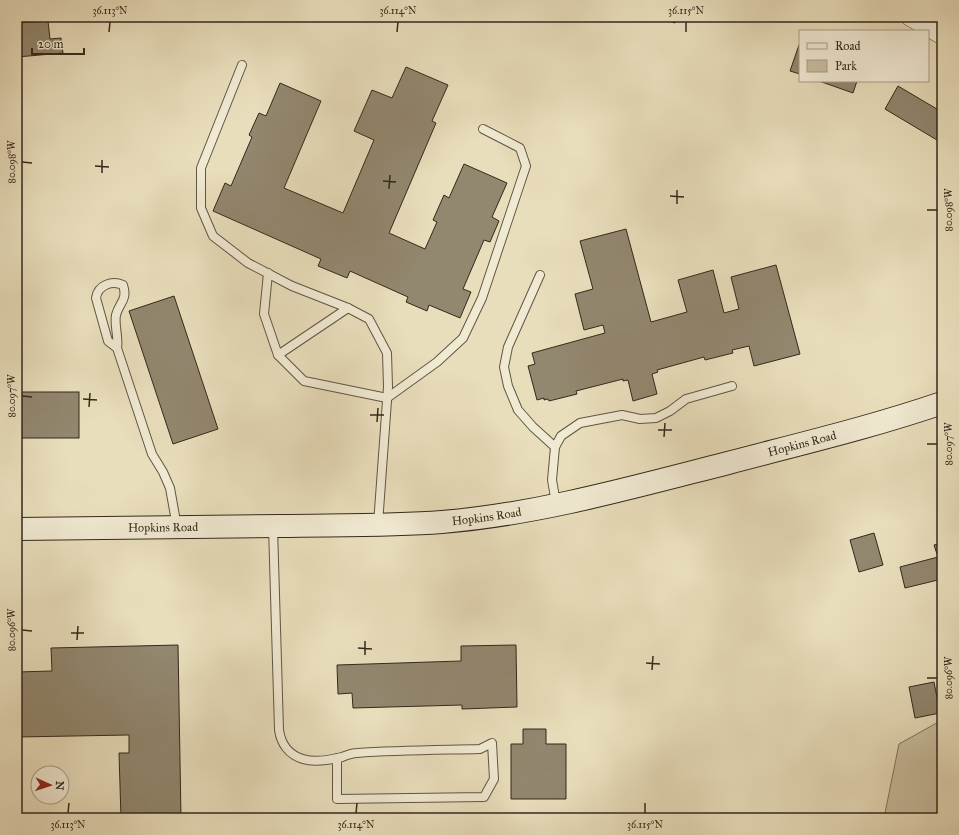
<svg xmlns="http://www.w3.org/2000/svg" width="959" height="835" viewBox="0 0 959 835" font-family="'IM FELL Great Primer',serif">
  <style>
    .green { fill: #cabfa1; stroke: #7e745e }
    .building { fill: #92876f; stroke: #33291c }
    .lines { fill: none; stroke-linecap: round; stroke-linejoin: round }
    .service-casing { stroke: #605644; stroke-width: 10 }
    .minor-casing { stroke: #605644; stroke-width: 18 }
    .secondary-casing { stroke: #33291c; stroke-width: 24 }
    .service { stroke: #f1ead3; stroke-width: 8 }
    .minor { stroke: #f1ead3; stroke-width: 17 }
    .secondary { stroke: #f1ead3; stroke-width: 22 }
    .ticks { fill: none; stroke: #33291c; stroke-width: 1.5 }
    .labels { text-anchor: middle; stroke-width: 3.5; stroke-linejoin: round; paint-order: stroke }
    .street-label { font-size: 12px; fill: #33291c; stroke: #f1ead3 }
    .neatline { fill: none; stroke: #33291c; stroke-width: 1.5 }
    .ticks-label { font-size: 10px; text-anchor: middle; fill: #33291c }
  </style>
  <rect width="100%" height="100%" fill="#e9debc"/>
  <filter id="stains"><feTurbulence type="fractalNoise" baseFrequency=".005" numOctaves="4"/><feColorMatrix values="0 0 0 0 .2 0 0 0 0 .09 0 0 0 0 .02 0 0 0 .5 -.17"/></filter>
  <radialGradient id="worn" r=".72"><stop offset=".6" stop-color="#630" stop-opacity="0"/><stop offset="1" stop-color="#630" stop-opacity=".3"/></radialGradient>
  <polygon class="green" points="942,720 942,818 884,818 899,744"/>
  <g class="building">
    <polygon points="658,17 677,17 675,23"/>
    <polygon points="48,21 50,39 61,38 63,53 17,57 17,23"/>
    <polygon points="799,45 800,46 800,74 790,71"/>
    <polygon points="406,67 448,85 432,121 436,123 389,233 425,249 437,222 433,220 444,195 449,198 464,164 507,183 492,217 499,221 490,242 484,240 463,289 471,292 460,318 429,305 427,311 406,302 408,297 350,271 347,278 318,266 321,259 213,211 225,183 231,186 252,137 249,135 259,113 266,116 280,83 321,101 284,188 343,213 374,140 354,131 372,90 392,98"/>
    <polygon points="819,81 857,81 853,93"/>
    <polygon points="898,86 942,112 942,143 885,109"/>
    <polygon points="626,229 651,322 687,312 678,280 713,270 724,313 739,309 731,277 776,265 800,354 754,366 749,346 732,350 733,353 705,360 704,357 657,370 658,372 652,374 657,394 633,401 628,380 623,381 623,379 576,391 577,394 549,401 548,399 544,400 544,398 537,400 528,366 535,364 532,353 605,333 603,325 584,330 575,294 593,289 580,241"/>
    <polygon points="174,296 218,429 173,444 129,311"/>
    <rect x="17" y="392" width="62" height="46"/>
    <polygon points="874,533 883,565 859,572 850,540"/>
    <polygon points="942,543 942,579 905,588 900,567 938,557 934,545"/>
    <polygon points="178,645 181,818 121,818 119,753 129,753 129,735 17,737 17,672 52,671 51,648"/>
    <polygon points="516,645 517,707 462,709 462,705 353,708 352,693 338,694 337,665 461,661 461,646"/>
    <polygon points="934,682 940,713 915,718 909,687"/>
    <polygon points="523,729 546,729 546,744 566,744 566,799 511,799 511,744 523,744"/>
  </g>
  <g class="lines">
    <g class="service-casing">
      <g id="service">
        <polyline points="242,65 201,168 201,208 213,236 248,263 292,286 348,308 369,319 387,353 388,387 378,524"/>
        <polyline points="268,273 264,314 278,355 304,381 387,398 437,362 463,338 482,298 526,166 520,148 483,129"/>
        <polyline points="540,275 508,347 504,367 508,386 518,410 533,427 555,447"/>
        <path d="M 117,348 L 108,341 L 96,298 C 98,285 112,280 123,285 C 128,300 119,303 116,315 C 114,326 119,337 117,348 L 152,454 L 163,472 L 170,488 L 177,527"/>
        <polyline points="278,355 348,308"/>
        <polyline points="556,503 552,480 555,447 561,436 580,423 622,415 640,419 656,418 670,411 686,399 732,386"/>
        <path d="M 273,527 L 279,730 C 281,744 289,755 303,759 C 315,763 330,760 342,757 C 347,755 352,753 357,753 C 398,750 439,750 480,749 L 492,743 L 494,779 L 484,797 L 337,799 L 337,758"/>
      </g>
    </g>
    <g class="minor-casing">
      <polyline id="minor" points="909,17 942,36"/>
    </g>
    <g class="secondary-casing">
      <g id="secondary">
        <path id="s1" d="M 17,529 C 105,528 193,527 281,526 C 335,525 389,526 442,522 C 539,514 634,487 728,463 C 800,444 872,427 942,403"/>
      </g>
    </g>
    <use href="#service" class="service"/>
    <use href="#minor" class="minor"/>
    <use href="#secondary" class="secondary"/>
  </g>
  <path class="ticks" d="M 109,32 L 110,22M 397,32 L 398,22M 686,32 L 686,22M 22,162 L 32,163M 95,166 L 109,167M 102,173 L 102,160M 383,181 L 396,182M 389,189 L 390,175M 670,196 L 684,197M 677,204 L 677,190M 927,210 L 937,210M 22,396 L 32,397M 83,399 L 97,400M 89,407 L 90,393M 370,415 L 384,415M 377,422 L 378,408M 658,430 L 672,430M 664,437 L 665,423M 927,444 L 937,444M 22,630 L 32,631M 71,633 L 84,633M 77,640 L 78,626M 358,648 L 372,649M 365,655 L 365,641M 646,663 L 660,664M 652,670 L 653,656M 927,678 L 937,678M 68,813 L 69,803M 356,813 L 357,803M 645,813 L 645,803"/>
  <g class="labels">
    <g class="street-label">
      <text dy="4" stroke="none"><textPath href="#s1" startOffset="794">Hopkins Road</textPath></text>
      <text dy="4" stroke="none"><textPath href="#s1" startOffset="470">Hopkins Road</textPath></text>
      <text dy="4" stroke="none"><textPath href="#s1" startOffset="146">Hopkins Road</textPath></text>
    </g>
  </g>
  <rect width="959" height="835" fill="none" stroke="#e9debc" stroke-width="44"/>
  <rect x="799" y="30" width="130" height="52" fill="#f1ead3" stroke="#a59d8a"/>
  <rect x="807" y="43" width="20" height="6" fill="#f1ead3" stroke="#a59d8a"/>
  <text x="835" y="50" font-size="12" fill="#33291c">Road</text>
  <rect x="807" y="60" width="20" height="12" fill="#cabfa1" stroke="#a59d8a"/>
  <text x="835" y="70" font-size="12" fill="#33291c">Park</text>
  <g transform="translate(50 785) rotate(93)"><circle r="19" fill="#f1ead3" stroke="#a59d8a"/>
  <path d="M0-3L7 15L0 10L-7 15Z" fill="#8f2418"/>
  <text y="-6" font-size="11" font-weight="bold" text-anchor="middle" fill="#33291c">N</text>
  </g>
  <path d="M32 48v6h52v-6" fill="none" stroke="#33291c" stroke-width="2"/>
  <text x="38" y="48" font-size="12" fill="#33291c" stroke="#f1ead3" stroke-width="3" paint-order="stroke">20 m</text>
  <rect x="22" y="22" width="915" height="791" class="neatline"/>
  <g class="ticks-label">
    <text x="110" y="14">36.113°N</text>
    <text x="398" y="14">36.114°N</text>
    <text x="686" y="14">36.115°N</text>
    <text transform="translate(11 162) rotate(-90)" y="4">80.098°W</text>
    <text transform="translate(948 210) rotate(-90)" y="4">80.098°W</text>
    <text transform="translate(11 396) rotate(-90)" y="4">80.097°W</text>
    <text transform="translate(948 444) rotate(-90)" y="4">80.097°W</text>
    <text transform="translate(11 630) rotate(-90)" y="4">80.096°W</text>
    <text transform="translate(948 678) rotate(-90)" y="4">80.096°W</text>
    <text x="68" y="828">36.113°N</text>
    <text x="356" y="828">36.114°N</text>
    <text x="645" y="828">36.115°N</text>
  </g>
  <rect width="100%" height="100%" filter="url(#stains)"/>
  <rect width="100%" height="100%" fill="url(#worn)"/>
</svg>
